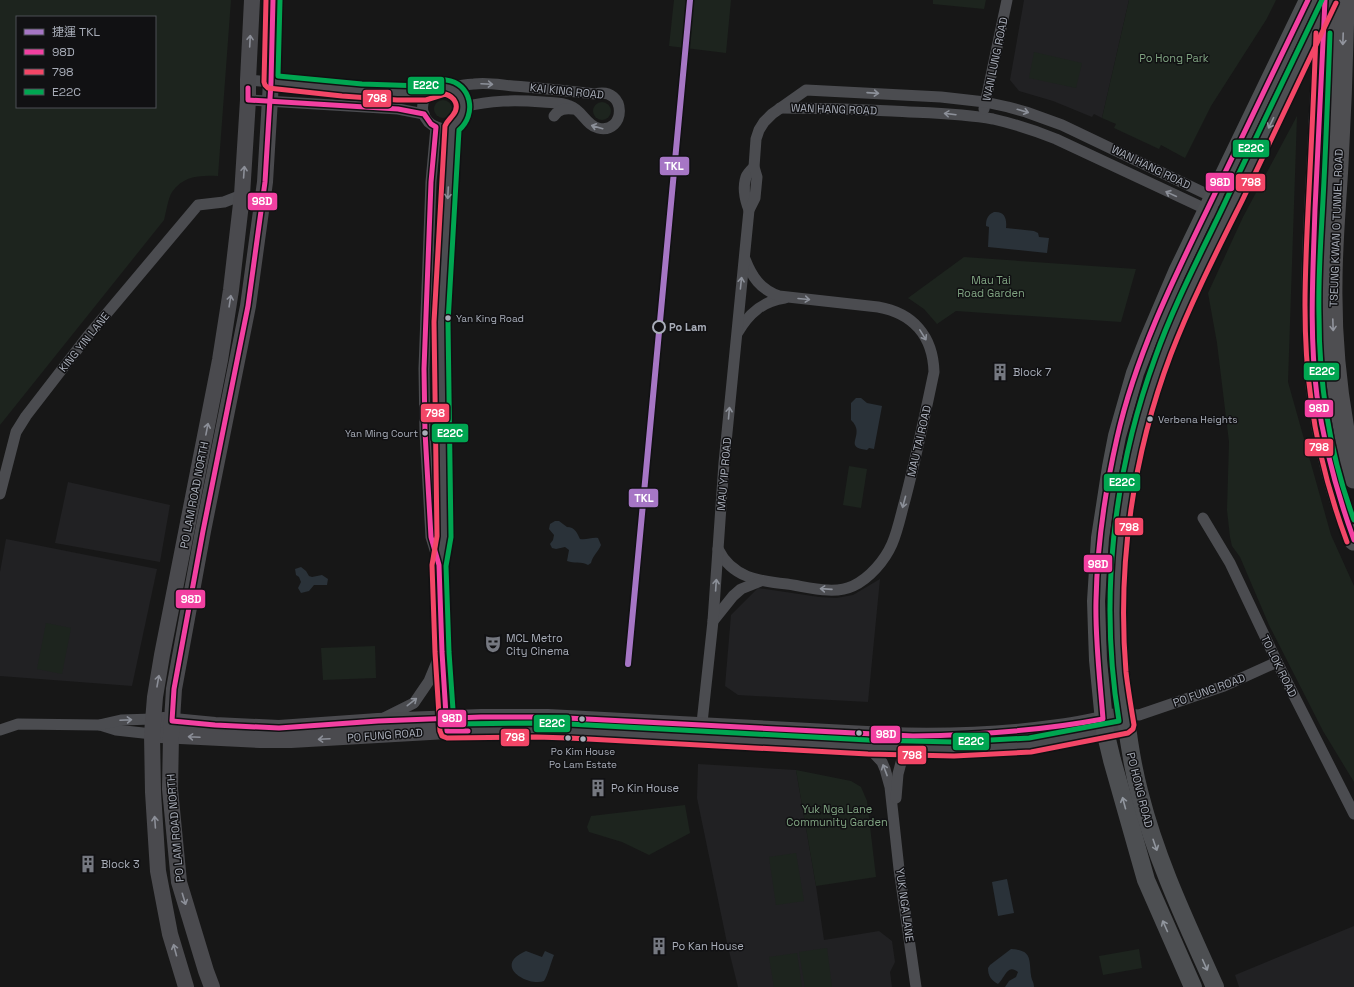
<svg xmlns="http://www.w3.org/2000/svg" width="1354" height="987" viewBox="0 0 1354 987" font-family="'Space Grotesk','Noto Sans TC',sans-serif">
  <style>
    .built { fill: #212123 }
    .green { fill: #1d241e; fill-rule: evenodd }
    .water { fill: #2a3239 }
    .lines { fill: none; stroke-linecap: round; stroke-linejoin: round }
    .street { stroke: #4b4c50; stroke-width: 11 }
    .secondary { stroke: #4a4a4e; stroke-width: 16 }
    .primary { stroke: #4d4f52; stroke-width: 18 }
    .highway { stroke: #4e4e51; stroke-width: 21 }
    .highway-bridge { stroke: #4e4e51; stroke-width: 21 }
    .bus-1-casing { stroke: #111113; stroke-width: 8 }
    .bus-2-casing { stroke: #111113; stroke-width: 8 }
    .bus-3-casing { stroke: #111113; stroke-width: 8 }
    .bus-1 { stroke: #f240a1; stroke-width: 5 }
    .bus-2 { stroke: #f34667; stroke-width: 5 }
    .bus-3 { stroke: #00a651; stroke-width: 5 }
    .metro-1-casing { stroke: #111113; stroke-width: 9 }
    .metro-1 { stroke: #a676c5; stroke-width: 6 }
    .oneway { stroke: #92959e }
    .oneway2 { stroke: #8c8f98 }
    .oneway3 { stroke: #8c9099 }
    .oneway4 { stroke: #91969e }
    .bus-dot { fill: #a8adb8; stroke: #111113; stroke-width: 1.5 }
    .stop-dot { fill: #111113; stroke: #a8adb8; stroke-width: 2 }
    .labels { text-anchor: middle; stroke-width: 3; stroke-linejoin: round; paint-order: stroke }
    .bus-label { font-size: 10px; fill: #a8adb8; stroke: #111113; text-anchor: start }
    .park-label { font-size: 11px; fill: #7fa381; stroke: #111113 }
    .street-label { font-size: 11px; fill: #a8adb8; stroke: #111113 }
    .stop-label { font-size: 11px; font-weight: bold; fill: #a8adb8; stroke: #111113; text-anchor: start }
    .poi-label { font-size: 11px; fill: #a8adb8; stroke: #111113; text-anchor: start }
    .line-badge { stroke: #111113; stroke-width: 1.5 }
    .badge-label { font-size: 11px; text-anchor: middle; font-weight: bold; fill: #fff }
  </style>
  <rect width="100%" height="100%" fill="#171717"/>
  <g class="built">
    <polygon points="1024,0 1129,0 1102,118 1094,114 1092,117 1053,101 1019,91 1010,80"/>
    <polygon points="68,482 170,505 160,562 55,543"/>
    <polygon points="6,539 157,569 132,686 0,676 0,572"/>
    <polygon points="880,579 868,702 738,695 725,686 731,615 758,588 819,597 836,598 853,595"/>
    <polygon points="698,764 796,770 816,886 824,940 879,931 892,941 895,962 890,972 892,987 738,987 727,943 697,798"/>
    <polygon points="1354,926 1354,987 1239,987 1235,975"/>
  </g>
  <g class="green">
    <path d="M 0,0 L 231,0 L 218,176 C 200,175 183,176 172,192 C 168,198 166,213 164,220 L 0,425 ZM 17,17 L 155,17 L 155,107 L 17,107 Z"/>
    <polygon points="674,0 731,0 726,53 669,46"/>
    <polygon points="933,0 986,0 984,9 933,4"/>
    <polygon points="1129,0 1276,0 1266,20 1211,106 1185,158 1161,145 1159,149 1114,128 1116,124 1102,118"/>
    <polygon points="1034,52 1082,63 1076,88 1029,78"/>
    <circle cx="443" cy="109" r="9"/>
    <circle cx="602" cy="111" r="9"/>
    <polygon points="1297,116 1288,382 1331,535 1354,586 1354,782 1323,731 1269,625 1240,557 1232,546 1230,537 1227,510 1229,442 1217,343 1208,293 1243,217"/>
    <polygon points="964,257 1136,269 1121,322 956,311 937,324 924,309 908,298"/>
    <polygon points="849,466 867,469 861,508 843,505"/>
    <polygon points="46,623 71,628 62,674 37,669"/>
    <polygon points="375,646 376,678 323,680 321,648"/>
    <polygon points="796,770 851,781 861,787 867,801 876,877 816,886"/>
    <polygon points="685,805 690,833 649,855 622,842 589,832 587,827 591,816"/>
    <polygon points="796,853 804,901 776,905 769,857"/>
    <polygon points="827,948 832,987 805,987 799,952"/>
    <polygon points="1139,949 1142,968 1103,975 1099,956"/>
    <polygon points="797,953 802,987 774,987 769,957"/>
  </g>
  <g class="water">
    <path d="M 994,212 C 1005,211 1007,219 1006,228 L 1034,231 L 1038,233 L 1039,237 L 1049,238 L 1047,253 L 988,247 L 989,227 L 986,226 C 986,220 987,215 994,212 Z"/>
    <path d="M 856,398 L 861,398 L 867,403 L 882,406 L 874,449 L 869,448 L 867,450 C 841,447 867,435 851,420 L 851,403 Z"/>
    <path d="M 555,521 L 559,521 L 567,527 C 575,527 577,533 580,539 C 587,540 592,537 598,538 L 601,545 C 598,552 593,555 591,563 L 588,565 C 581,561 574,564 567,561 L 569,550 L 565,547 L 556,549 L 552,548 L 550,544 L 553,540 L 554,535 L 549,529 L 550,524 Z"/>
    <polygon points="301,567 306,571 309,576 312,577 322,575 328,579 327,585 314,585 309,591 301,593 298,588 301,582 299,577 296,575 295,569"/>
    <polygon points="1007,879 1014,913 998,916 992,882"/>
    <path d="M 1011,949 C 1032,950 1029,959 1031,975 C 1031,979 1034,982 1034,987 L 1005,987 L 1009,981 L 1016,977 L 1018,972 C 1007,963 1005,978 998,984 C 991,980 988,976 988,968 L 990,965 Z"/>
    <path d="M 526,951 L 542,957 L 545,951 L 554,955 C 551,962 548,975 544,981 C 529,987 491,966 526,951 Z"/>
  </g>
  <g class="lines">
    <g class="street">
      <polyline points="248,80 399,93 429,93"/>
      <path d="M 448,87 C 476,99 462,137 437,127 C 430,125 425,119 423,112 C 421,102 426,93 435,89 C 440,86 447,88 453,87 C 460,86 467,84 474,84 C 487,82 501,85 513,86 C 541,88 568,91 595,94 C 628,86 626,135 598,128 C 586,125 582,110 570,106 C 561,102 552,103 543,102 C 515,100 491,100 464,107"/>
      <polyline points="248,100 398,109 424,114"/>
      <path d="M 780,108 C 818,108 855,109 892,111 C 926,113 960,113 993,119 C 1015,124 1036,131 1056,139 L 1225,218"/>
      <polyline points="984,109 1007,0"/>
      <path d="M 554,116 C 559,109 565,108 573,109"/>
      <polyline points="436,127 431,182 424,369 425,432 431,537 439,563"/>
      <path d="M 749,210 C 745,200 742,189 746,177 C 747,174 751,170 754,167"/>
      <path d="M 738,332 C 749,313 763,301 785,298"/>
      <polyline points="0,494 16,432 26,416 87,337 198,205 224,202 242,195"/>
      <polyline points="1203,518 1230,563 1277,662 1354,814"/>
      <path d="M 718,549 C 732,578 759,581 787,584 C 808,587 834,595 853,586 C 870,578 885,560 892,544 C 898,530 901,514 905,500 C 916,458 925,415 934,372 C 933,336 913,313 878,307 L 779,296 C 760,289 752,277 745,259"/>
      <polyline points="713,621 733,596 741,589 761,581"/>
      <polyline points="1125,714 1139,715 1224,686 1277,662"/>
      <polyline points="382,719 414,703 429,681 441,652"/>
      <polyline points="100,725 116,730 152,734"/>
      <polyline points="446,725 442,652 439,565 444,537 441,369 441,322 452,126"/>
      <polyline points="0,730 18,724 99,725 121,720 153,719"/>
      <polyline points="701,732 713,621 724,463 749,210 755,198 757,177 754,167 756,139 759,130 764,122 772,114 806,90 941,97 985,102 1008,107 1026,112 1062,125 1219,200"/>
      <polyline points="868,747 882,762 885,769 890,787 899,869 916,987"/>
      <polyline points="896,798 898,774 902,759 916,749"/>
    </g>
    <g class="secondary">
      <path d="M 163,720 L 215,725 L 279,728 L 378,721 L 481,717 L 548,717 L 886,735 C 944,737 1002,735 1059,727 C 1081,724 1103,719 1125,714"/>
      <polyline points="160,735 260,740 291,740 447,731 536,730 868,747 954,749 1030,745 1085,735 1127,726"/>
      <polyline points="186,987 170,934 158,871 153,792 152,734 155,697 162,655 220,360 231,290 242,195 248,100 248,80 252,0"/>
      <polyline points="212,987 206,971 179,882 170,789 171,736 174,689 203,531 248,306 265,182 271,82 273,0"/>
    </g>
    <g class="primary">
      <polyline points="1193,987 1146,880 1112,760 1105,731 1098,660 1097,632 1096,601 1100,538 1111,467 1117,436 1135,373 1148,340 1177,272 1308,0"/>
      <path d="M 1215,987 C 1187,924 1157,862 1140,795 C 1133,769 1129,744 1126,718 C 1109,602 1118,488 1155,376 C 1174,322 1200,271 1224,220 C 1257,152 1290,83 1323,15"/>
    </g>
    <g class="highway">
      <path d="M 1344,0 C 1343,55 1341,109 1338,164 C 1336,203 1332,243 1332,282 C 1331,346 1339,415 1354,478"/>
      <path d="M 1319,122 C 1316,197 1309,273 1313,347 C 1316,413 1330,479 1354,540"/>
    </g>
    <polyline class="highway-bridge" points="1319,122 1325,0"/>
    <g class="bus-1-casing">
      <g id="bus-1">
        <path d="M 273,0 L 271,82 L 265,182 L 248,306 L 203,531 L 174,689 L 172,721 L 215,725 L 279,728 L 378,721 L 481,717 L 548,717 L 913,736 C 977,735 1040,731 1103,719 C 1100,680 1095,640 1096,601 C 1097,546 1105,491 1117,438 C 1135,358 1171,284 1207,210 C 1240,140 1274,70 1308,0"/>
        <path d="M 1325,0 C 1322,70 1318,139 1315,209 C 1313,272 1309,334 1317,396 C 1324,446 1337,493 1354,540"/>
        <polyline points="248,88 248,100 398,109 424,114 431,124 436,127 431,182 424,369 425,432 431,537 439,565 442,652 447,731 468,731"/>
      </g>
    </g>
    <g class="bus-2-casing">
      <g id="bus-2">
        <path d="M 266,0 L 264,82 L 265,85 L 268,88 L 342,96 L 397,100 L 426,100 L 445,94 C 455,97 460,106 453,115 C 450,119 447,121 445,126 L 434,322 L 437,536 L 432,565 L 435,652 L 440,731 L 442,736 L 447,738 L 536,737 L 569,738 L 868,754 L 954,756 L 1031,752 L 1128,733 L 1133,729 L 1134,725 C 1131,707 1128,689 1126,672 C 1117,565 1133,454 1171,354 C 1191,302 1217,251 1242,201 C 1273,135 1305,69 1336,3"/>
        <path d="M 1316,33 C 1314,92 1311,152 1308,211 C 1305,274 1302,337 1311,399 C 1317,448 1330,496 1347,542"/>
      </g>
    </g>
    <g class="bus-3-casing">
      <g id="bus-3">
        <path d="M 280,0 L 278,76 L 362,84 L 423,86 C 431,86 437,79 446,80 C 472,83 477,115 459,130 L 448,322 L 451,537 L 446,566 L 449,652 L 454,724 L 536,723 L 569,724 L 868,740 L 954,742 L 1029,738 L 1119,721 C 1099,600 1113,473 1155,358 C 1175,301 1204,248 1229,194 C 1260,129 1291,65 1322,0"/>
        <path d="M 1330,33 C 1328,89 1326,144 1323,200 C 1321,238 1318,276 1319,315 C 1319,384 1330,455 1354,520"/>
      </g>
    </g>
    <use href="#bus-1" class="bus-1"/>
    <use href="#bus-2" class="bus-2"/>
    <use href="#bus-3" class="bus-3"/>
    <g class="metro-1-casing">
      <polyline id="metro-1" points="628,664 690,0"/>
    </g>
    <use href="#metro-1" class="metro-1"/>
  </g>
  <defs><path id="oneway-shaft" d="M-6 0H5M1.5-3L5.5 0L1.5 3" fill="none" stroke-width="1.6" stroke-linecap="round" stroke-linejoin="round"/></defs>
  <g class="oneway">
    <use href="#oneway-shaft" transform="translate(1343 39) rotate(92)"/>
    <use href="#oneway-shaft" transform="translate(1333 325) rotate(88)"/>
  </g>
  <g class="oneway2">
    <use href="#oneway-shaft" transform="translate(250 41) rotate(-87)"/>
    <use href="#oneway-shaft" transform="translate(244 172) rotate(-86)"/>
    <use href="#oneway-shaft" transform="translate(230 301) rotate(-81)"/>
    <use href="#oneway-shaft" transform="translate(207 429) rotate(-79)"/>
    <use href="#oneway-shaft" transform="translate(158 681) rotate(-80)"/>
    <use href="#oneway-shaft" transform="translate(194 737) rotate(-177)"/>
    <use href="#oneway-shaft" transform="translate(324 739) rotate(177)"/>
    <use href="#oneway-shaft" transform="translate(155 822) rotate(-94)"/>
    <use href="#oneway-shaft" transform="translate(184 899) rotate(73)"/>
    <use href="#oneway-shaft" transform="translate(175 950) rotate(-105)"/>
  </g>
  <g class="oneway3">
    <use href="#oneway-shaft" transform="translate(487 84) rotate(3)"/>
    <use href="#oneway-shaft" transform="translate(873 93) rotate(4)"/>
    <use href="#oneway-shaft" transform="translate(1023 111) rotate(16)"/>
    <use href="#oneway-shaft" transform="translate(950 114) rotate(-173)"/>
    <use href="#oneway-shaft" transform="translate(597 127) rotate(-164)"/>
    <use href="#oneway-shaft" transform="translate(448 193) rotate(93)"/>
    <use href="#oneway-shaft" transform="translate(1171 194) rotate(-155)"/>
    <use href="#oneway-shaft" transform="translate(741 283) rotate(-84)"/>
    <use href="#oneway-shaft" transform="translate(804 299) rotate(5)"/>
    <use href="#oneway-shaft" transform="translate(923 335) rotate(58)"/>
    <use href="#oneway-shaft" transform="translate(729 413) rotate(-85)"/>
    <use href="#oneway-shaft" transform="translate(904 502) rotate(105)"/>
    <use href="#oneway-shaft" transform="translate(716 585) rotate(-86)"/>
    <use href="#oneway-shaft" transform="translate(826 589) rotate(-176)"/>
    <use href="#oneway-shaft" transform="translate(412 702) rotate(-38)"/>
    <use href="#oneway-shaft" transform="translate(126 720) rotate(-3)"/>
    <use href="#oneway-shaft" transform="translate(885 770) rotate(-111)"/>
  </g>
  <g class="oneway4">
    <use href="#oneway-shaft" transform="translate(1271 123) rotate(116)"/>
    <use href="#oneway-shaft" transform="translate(1124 803) rotate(-105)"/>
    <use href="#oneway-shaft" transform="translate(1155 845) rotate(71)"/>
    <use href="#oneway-shaft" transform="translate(1165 926) rotate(-114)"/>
    <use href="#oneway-shaft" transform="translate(1205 965) rotate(66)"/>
  </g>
  <defs>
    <g id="building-bare" transform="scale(1.38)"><path d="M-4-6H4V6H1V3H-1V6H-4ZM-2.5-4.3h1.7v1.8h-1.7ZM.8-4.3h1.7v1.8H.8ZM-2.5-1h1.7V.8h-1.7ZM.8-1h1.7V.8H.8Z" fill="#757880" stroke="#111113" stroke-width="2.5" paint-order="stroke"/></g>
    <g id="theatre-bare" transform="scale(1.38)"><path d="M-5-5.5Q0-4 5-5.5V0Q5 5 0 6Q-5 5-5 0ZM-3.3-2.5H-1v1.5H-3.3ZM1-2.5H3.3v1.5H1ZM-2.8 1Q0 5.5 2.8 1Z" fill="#757880" stroke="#111113" stroke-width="2.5" paint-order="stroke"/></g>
  </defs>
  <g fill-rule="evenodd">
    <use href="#building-bare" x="1000" y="372"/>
    <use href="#theatre-bare" x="493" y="644"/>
    <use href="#building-bare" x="598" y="788"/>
    <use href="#building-bare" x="88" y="864"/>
    <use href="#building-bare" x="659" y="946"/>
  </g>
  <g class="bus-dot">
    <circle cx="448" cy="318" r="3.5"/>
    <circle cx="1150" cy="419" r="3.5"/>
    <circle cx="425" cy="433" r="3.5"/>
    <circle cx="582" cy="719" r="3.5"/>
    <circle cx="859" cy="733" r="3.5"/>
    <circle cx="568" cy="738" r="3.5"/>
    <circle cx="583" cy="739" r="3.5"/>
  </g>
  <circle class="stop-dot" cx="659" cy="327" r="6"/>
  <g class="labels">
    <g class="bus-label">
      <text x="456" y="322">Yan King Road</text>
      <text x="1158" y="423">Verbena Heights</text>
      <text x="418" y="437" text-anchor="end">Yan Ming Court</text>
      <text x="583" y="755" text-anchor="middle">Po Kim House<tspan x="583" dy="13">Po Lam Estate</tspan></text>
    </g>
    <g class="park-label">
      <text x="1174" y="62">Po Hong Park</text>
      <text x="991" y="284">Mau Tai<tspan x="991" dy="13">Road Garden</tspan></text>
      <text x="837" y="813">Yuk Nga Lane<tspan x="837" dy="13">Community Garden</tspan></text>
    </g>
    <g class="street-label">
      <text transform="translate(995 59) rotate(-78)" y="4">WAN LUNG ROAD</text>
      <text transform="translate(567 91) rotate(6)" y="4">KAI KING ROAD</text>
      <text transform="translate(834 109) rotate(2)" y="4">WAN HANG ROAD</text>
      <text transform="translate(1151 167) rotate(26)" y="4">WAN HANG ROAD</text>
      <text transform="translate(1336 228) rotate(-88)" y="4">TSEUNG KWAN O TUNNEL ROAD</text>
      <text transform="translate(84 342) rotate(-51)" y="4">KING YIN LANE</text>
      <text transform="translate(919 441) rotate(-77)" y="4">MAU TAI ROAD</text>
      <text transform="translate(724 474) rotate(-85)" y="4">MAU YIP ROAD</text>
      <text transform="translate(194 495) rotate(-79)" y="4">PO LAM ROAD NORTH</text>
      <text transform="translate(1279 666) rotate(64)" y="4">TO LOK ROAD</text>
      <text transform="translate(1209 690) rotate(-20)" y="4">PO FUNG ROAD</text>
      <text transform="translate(385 735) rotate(-4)" y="4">PO FUNG ROAD</text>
      <text transform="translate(1140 790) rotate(76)" y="4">PO HONG ROAD</text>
      <text transform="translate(175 828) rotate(-95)" y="4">PO LAM ROAD NORTH</text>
      <text transform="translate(905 905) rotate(82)" y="4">YUK NGA LANE</text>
    </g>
    <g class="stop-label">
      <text x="669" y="331">Po Lam</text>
    </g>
    <g class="poi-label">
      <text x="1013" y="376">Block 7</text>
      <text x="506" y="642">MCL Metro<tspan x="506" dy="13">City Cinema</tspan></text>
      <text x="611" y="792">Po Kin House</text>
      <text x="101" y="868">Block 3</text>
      <text x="672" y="950">Po Kan House</text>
    </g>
  </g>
  <g class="line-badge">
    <rect x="407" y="76" width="38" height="19" rx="4" fill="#00a651"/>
    <rect x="362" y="89" width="30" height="19" rx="4" fill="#f34667"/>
    <rect x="1232" y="139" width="38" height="19" rx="4" fill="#00a651"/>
    <rect x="659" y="156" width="31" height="20" rx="4" fill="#a676c5"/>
    <rect x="1205" y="172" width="30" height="20" rx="4" fill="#f240a1"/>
    <rect x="1235" y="173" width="31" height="19" rx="4" fill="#f34667"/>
    <rect x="247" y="192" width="31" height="19" rx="4" fill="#f240a1"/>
    <rect x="1303" y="362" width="37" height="19" rx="4" fill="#00a651"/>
    <rect x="1304" y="399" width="30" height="19" rx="4" fill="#f240a1"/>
    <rect x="420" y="403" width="30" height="20" rx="4" fill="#f34667"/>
    <rect x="431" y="423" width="38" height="20" rx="4" fill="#00a651"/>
    <rect x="1304" y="438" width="30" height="19" rx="4" fill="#f34667"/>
    <rect x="1103" y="473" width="38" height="19" rx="4" fill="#00a651"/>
    <rect x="628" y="488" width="31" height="20" rx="4" fill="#a676c5"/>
    <rect x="1114" y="517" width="30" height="19" rx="4" fill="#f34667"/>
    <rect x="1083" y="554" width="30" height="19" rx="4" fill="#f240a1"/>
    <rect x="175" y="589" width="31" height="20" rx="4" fill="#f240a1"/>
    <rect x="437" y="709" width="30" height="19" rx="4" fill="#f240a1"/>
    <rect x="533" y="714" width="38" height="19" rx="4" fill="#00a651"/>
    <rect x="870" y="725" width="31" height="19" rx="4" fill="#f240a1"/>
    <rect x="500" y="728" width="30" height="19" rx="4" fill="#f34667"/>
    <rect x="952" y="732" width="38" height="19" rx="4" fill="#00a651"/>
    <rect x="897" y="745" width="30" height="20" rx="4" fill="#f34667"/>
  </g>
  <g class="badge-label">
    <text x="426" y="89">E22C</text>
    <text x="377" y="102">798</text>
    <text x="1251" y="152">E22C</text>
    <text x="674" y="170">TKL</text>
    <text x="1220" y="186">98D</text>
    <text x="1251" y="186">798</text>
    <text x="262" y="205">98D</text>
    <text x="1322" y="375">E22C</text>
    <text x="1319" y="412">98D</text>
    <text x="435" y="417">798</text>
    <text x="450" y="437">E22C</text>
    <text x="1319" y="451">798</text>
    <text x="1122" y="486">E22C</text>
    <text x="644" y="502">TKL</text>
    <text x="1129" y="531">798</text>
    <text x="1098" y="568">98D</text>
    <text x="191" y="603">98D</text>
    <text x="452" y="722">98D</text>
    <text x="552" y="727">E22C</text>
    <text x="886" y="738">98D</text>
    <text x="515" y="741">798</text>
    <text x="971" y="745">E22C</text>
    <text x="912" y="759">798</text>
  </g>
  <rect x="16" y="16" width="140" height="92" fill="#111113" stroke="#4d4f55"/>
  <rect x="24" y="29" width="20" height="6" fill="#a676c5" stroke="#4d4f55"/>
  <text x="52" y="36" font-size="12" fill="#a8adb8">捷運 TKL</text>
  <rect x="24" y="49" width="20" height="6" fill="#f240a1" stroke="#4d4f55"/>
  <text x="52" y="56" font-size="12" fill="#a8adb8">98D</text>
  <rect x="24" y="69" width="20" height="6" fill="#f34667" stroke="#4d4f55"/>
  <text x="52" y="76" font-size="12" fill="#a8adb8">798</text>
  <rect x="24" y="89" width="20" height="6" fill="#00a651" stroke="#4d4f55"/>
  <text x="52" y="96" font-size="12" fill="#a8adb8">E22C</text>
</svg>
